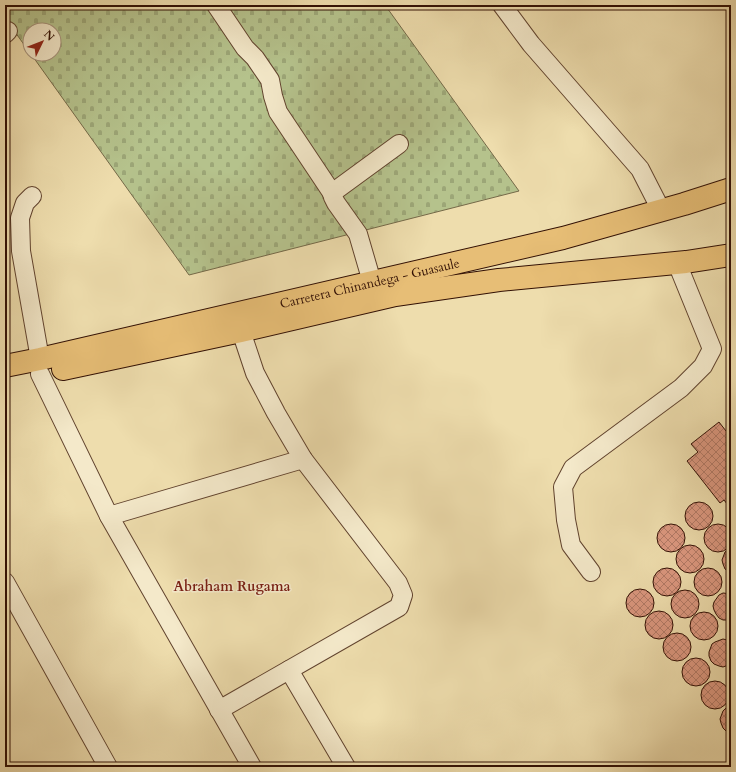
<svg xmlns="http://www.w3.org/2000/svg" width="736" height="772" viewBox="0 0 736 772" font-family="Cardo,serif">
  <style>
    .cemetery { fill: url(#cemetery-stones); stroke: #746948 }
    .building { fill: url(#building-cross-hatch); stroke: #321004 }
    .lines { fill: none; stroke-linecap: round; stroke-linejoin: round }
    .minor-casing { stroke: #61432e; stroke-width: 20 }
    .highway-casing { stroke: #321004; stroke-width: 24 }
    .minor { stroke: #f4e9ca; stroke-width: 18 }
    .highway { stroke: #e7be76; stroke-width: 22 }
    .labels { text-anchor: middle; stroke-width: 3; stroke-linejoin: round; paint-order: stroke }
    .street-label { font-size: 13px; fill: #321004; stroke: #f4e9ca }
    .neighbourhood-label { font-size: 14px; font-weight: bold; fill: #7a1f14; stroke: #f4e9ca }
  </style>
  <defs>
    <pattern id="cemetery-stones" width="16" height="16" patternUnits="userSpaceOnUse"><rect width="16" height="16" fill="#b5c28c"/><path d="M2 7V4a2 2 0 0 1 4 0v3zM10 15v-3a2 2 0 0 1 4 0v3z" fill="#9ca677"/></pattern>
    <pattern id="building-cross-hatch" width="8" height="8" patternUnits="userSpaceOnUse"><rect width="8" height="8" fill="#db977f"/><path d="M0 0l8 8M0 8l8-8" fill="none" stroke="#b27a66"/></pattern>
  </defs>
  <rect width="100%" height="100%" fill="#eeddad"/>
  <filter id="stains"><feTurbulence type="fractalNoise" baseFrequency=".005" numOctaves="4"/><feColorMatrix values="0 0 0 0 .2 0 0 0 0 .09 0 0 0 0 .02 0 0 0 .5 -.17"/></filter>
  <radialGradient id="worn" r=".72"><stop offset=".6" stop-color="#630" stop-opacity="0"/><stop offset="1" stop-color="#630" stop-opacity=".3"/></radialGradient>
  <polygon class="cemetery" points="5,5 385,5 519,191 189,275 31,54 54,54 54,30 30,30 30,53 5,18"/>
  <g class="building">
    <polygon points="719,422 726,431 730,428 731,430 731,509 724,500 720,503 687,461 698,452 691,444"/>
    <circle cx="699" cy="516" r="14"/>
    <circle cx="671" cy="538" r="14"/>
    <circle cx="718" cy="538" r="14"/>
    <circle cx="690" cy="559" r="14"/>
    <polygon points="731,548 731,573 725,569 723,564 722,560 725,552"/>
    <circle cx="708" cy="582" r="14"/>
    <circle cx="667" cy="582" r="14"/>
    <circle cx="640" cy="603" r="14"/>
    <circle cx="685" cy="604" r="14"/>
    <polygon points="723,593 731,594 731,620 723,620 719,618 716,614 714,610 713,606 714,602 719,595"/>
    <circle cx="659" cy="625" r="14"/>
    <circle cx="704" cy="626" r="14"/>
    <circle cx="677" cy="647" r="14"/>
    <polygon points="723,639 727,640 731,642 731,664 723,667 719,666 714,664 711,661 709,656 709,652 712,644 715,642"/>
    <circle cx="696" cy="672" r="14"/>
    <polygon points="731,666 731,684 728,678 728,674 729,670"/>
    <circle cx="715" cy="695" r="14"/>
    <polygon points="730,707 731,707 731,733 726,731 723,728 721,723 720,719 723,711 726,708"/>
  </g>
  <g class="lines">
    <g class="minor-casing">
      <g id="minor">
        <polyline points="216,5 245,48 255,58 270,80 273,96 278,112 332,193"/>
        <polyline points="502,5 531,44 640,169 661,210"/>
        <polyline points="5,34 8,31"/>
        <polyline points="32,196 25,203 20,218 21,251 40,359"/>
        <polyline points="372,282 358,234 336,203 333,197 332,193 399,144"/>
        <polyline points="40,374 109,516 252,767"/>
        <polyline points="109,516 303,459"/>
        <polyline points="591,572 571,545 566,520 563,487 573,468 681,388 703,366 712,349 677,263"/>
        <polyline points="5,582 108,767"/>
        <polyline points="289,670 346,767"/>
        <polyline points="219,710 399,607 403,595 398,583 303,459 276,413 255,373 241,331"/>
      </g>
    </g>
    <g class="highway-casing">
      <g id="highway">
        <path id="s1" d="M 5,366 L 40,359 L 563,238 L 684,204 L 731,189"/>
        <polyline points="63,369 241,331 395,295 499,280 686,262 731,255"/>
      </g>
    </g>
    <use href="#minor" class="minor"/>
    <use href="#highway" class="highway"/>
  </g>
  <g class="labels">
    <g class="street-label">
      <text dy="5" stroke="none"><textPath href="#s1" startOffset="374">Carretera Chinandega - Guasaule</textPath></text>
    </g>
    <g class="neighbourhood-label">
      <text x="232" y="591">Abraham Rugama</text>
    </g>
  </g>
  <rect width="736" height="772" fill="none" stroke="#eeddad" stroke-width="20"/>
  <rect x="6" y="6" width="724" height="760" fill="none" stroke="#321004" stroke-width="2"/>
  <rect x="10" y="10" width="716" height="752" fill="none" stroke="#321004"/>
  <g transform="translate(42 42) rotate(47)"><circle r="19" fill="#f4e9ca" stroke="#a6927b"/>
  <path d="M0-3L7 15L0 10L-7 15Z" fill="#8f2418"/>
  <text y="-6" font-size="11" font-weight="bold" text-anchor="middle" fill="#321004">N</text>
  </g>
  <rect width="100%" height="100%" filter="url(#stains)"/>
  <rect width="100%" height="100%" fill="url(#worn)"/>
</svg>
